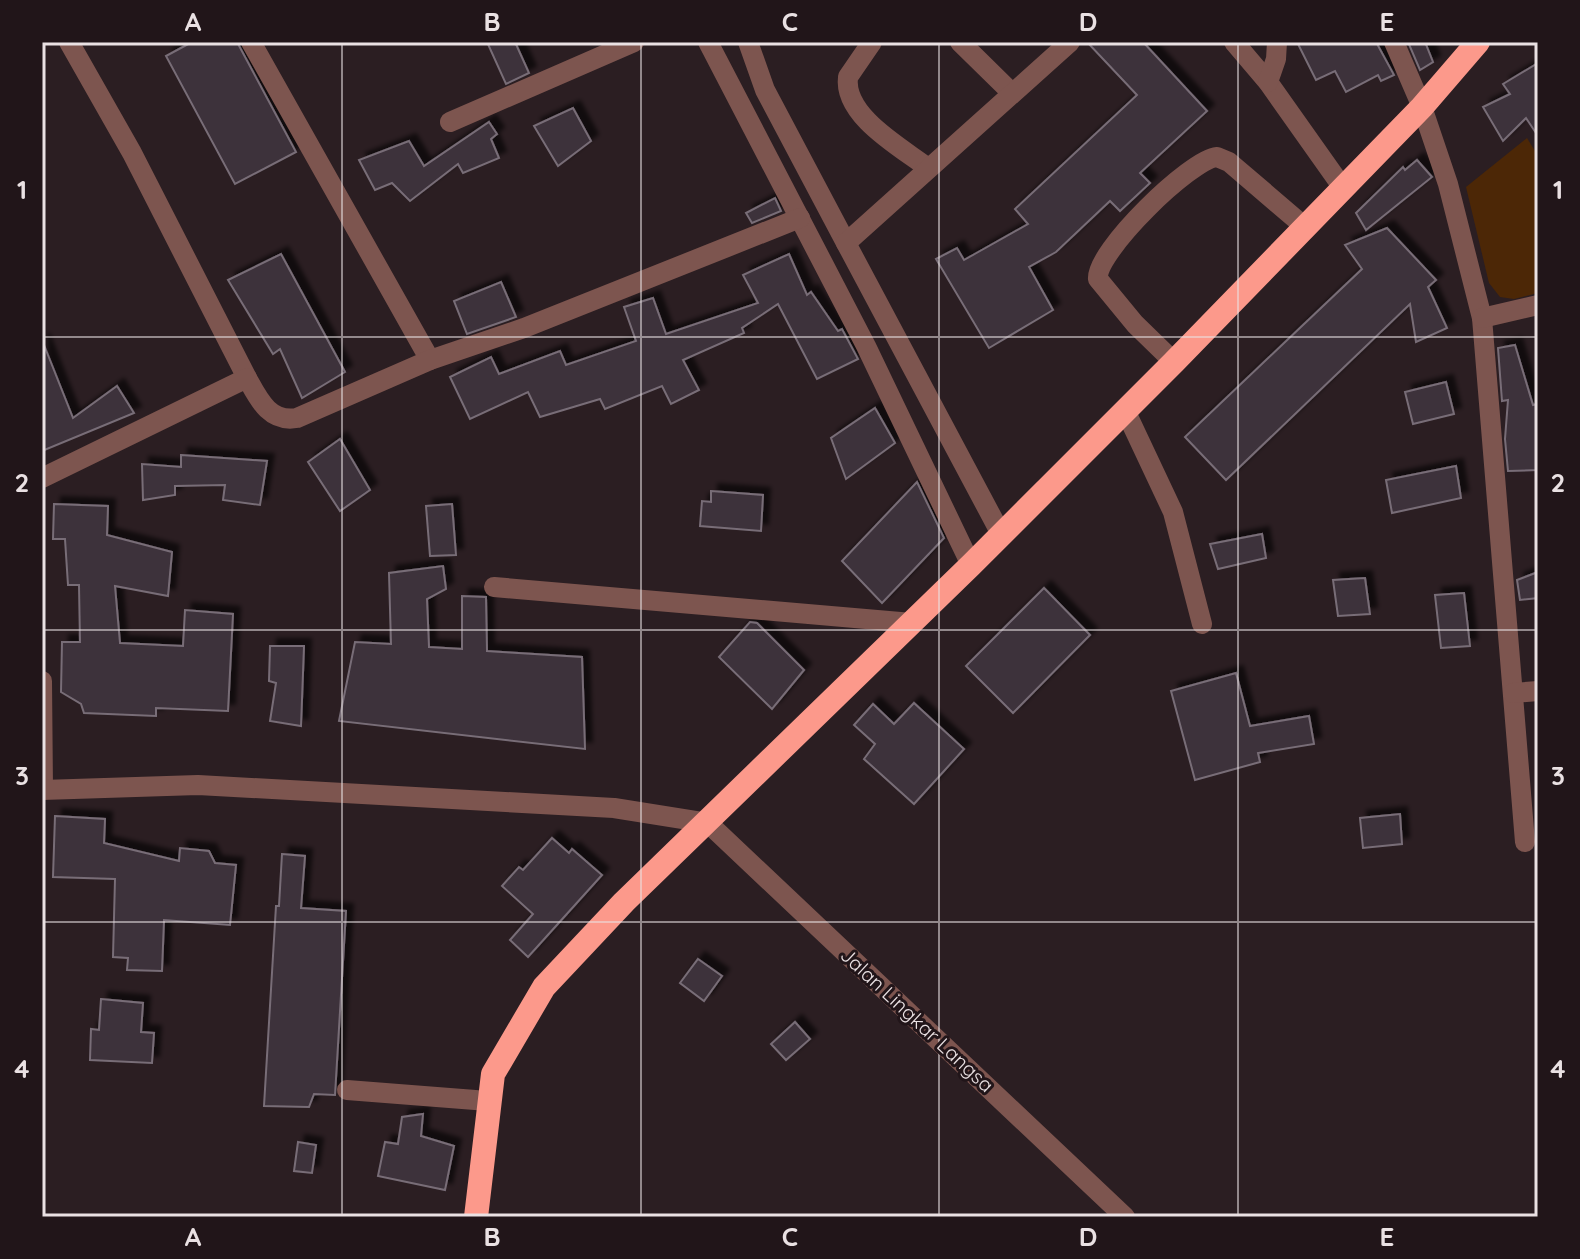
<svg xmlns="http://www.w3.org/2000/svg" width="1580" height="1259" viewBox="0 0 1580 1259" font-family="Quicksand,sans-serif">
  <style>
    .green { fill: #4c2706 }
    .building { fill: #3c313a; stroke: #786d77; stroke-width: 2; filter: url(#shadow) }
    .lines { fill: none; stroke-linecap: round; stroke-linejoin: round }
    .minor { stroke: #7d554f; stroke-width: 20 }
    .highway { stroke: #fc998b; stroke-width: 24 }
    .grid { fill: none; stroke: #eae1e3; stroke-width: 2; stroke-opacity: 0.55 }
    .labels { text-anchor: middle; stroke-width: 6; stroke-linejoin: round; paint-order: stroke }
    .street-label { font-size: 20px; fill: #eae1e3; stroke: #211519 }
    .neatline { fill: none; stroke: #eae1e3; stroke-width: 3 }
    .grid-label { font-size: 26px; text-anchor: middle; font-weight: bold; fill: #eae1e3 }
  </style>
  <defs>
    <filter id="shadow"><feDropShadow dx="7" dy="-7" stdDeviation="2" flood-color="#0009"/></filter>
  </defs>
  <rect width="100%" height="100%" fill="#2b1e22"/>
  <polygon class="green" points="1527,138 1538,156 1538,293 1514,299 1500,297 1489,283 1466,187"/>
  <g class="building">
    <polygon points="192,42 237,42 296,152 235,184 166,56"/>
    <polygon points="487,42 515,42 529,73 506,84"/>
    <polygon points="1087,42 1143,42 1207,111 1140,173 1150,183 1120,211 1110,201 1056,252 1029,267 1053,310 989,348 936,259 957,248 964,260 1028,224 1015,209 1137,95"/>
    <polygon points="1297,42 1376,42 1394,75 1381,81 1378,75 1346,92 1335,71 1316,80"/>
    <polygon points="1408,42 1425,42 1433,62 1420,70"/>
    <polygon points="1538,63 1538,136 1526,118 1503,141 1483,107 1510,94 1503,84"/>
    <polygon points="573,108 591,141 558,166 534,126"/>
    <polygon points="489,122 497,134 491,139 499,158 463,173 458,164 410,201 392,183 375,190 359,160 409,141 424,166"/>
    <polygon points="1417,160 1432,177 1366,230 1356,213 1403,167 1405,170"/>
    <polygon points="775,198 781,211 752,223 746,213"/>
    <polygon points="1387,228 1436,280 1428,287 1447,328 1416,342 1410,304 1226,480 1185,437 1362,269 1345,245"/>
    <polygon points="281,254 345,372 302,398 280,349 273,354 228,280"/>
    <polygon points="789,254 807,295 811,292 838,331 842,329 858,359 817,379 778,304 742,328 744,333 683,360 699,390 671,404 662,386 605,409 600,399 540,417 528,392 470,419 450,377 491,357 499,374 560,351 566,365 636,341 624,307 653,298 666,334 758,303 743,275"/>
    <polygon points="501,282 516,317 467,334 454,301"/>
    <polygon points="42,340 73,418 117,386 134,413 42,451"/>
    <polygon points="1515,345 1533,405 1538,404 1538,470 1508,471 1505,439 1508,400 1502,401 1498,348"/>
    <polygon points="1446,382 1454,414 1413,424 1405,392"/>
    <polygon points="875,408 895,443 846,479 831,438"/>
    <polygon points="340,439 370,490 340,511 308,462"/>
    <polygon points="181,455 267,461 260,505 223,500 225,485 175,486 175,495 143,500 142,464 181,467"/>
    <polygon points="1456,466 1461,498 1392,513 1386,480"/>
    <polygon points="917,482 944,538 882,603 842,561"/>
    <polygon points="711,491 763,495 761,531 700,526 702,501 711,502"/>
    <polygon points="54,504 108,506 107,535 172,552 168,596 115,586 120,643 183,646 185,610 233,614 228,711 156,708 156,716 84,713 81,704 61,692 62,642 80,642 79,585 68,585 65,539 53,539"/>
    <polygon points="452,504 456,555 430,556 426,506"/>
    <polygon points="1262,534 1266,558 1218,569 1210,544"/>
    <polygon points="443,566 446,589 427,599 429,647 462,649 462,596 486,597 487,651 582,657 585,749 339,721 355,642 391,644 389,573"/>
    <polygon points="1538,572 1538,598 1520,600 1517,580"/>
    <polygon points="1365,578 1370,614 1338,616 1333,580"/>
    <polygon points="1044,588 1090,635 1013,713 966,666"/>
    <polygon points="1464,593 1470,646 1441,648 1435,595"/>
    <polygon points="750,622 757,623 804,670 772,709 719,657"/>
    <polygon points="270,646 304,646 301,726 270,721 276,683 269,681"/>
    <polygon points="1236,673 1250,726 1309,716 1314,744 1258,753 1260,762 1195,780 1171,691"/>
    <polygon points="914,703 964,749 914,804 864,759 875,744 854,725 873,704 894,724"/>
    <polygon points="1400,814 1402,844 1363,848 1360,818"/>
    <polygon points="55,816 105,819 104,843 179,861 180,848 209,851 215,863 236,865 230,925 164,920 162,971 127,970 128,958 113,957 115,879 53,877"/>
    <polygon points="552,838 569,853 572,849 602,875 528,957 510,940 533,914 502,886 519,867 523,870"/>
    <polygon points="282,854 305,856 301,908 346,911 335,1095 314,1094 309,1107 264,1106 276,906 279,906"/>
    <polygon points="698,959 722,976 704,1001 680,983"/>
    <polygon points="101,999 143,1003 141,1032 154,1033 152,1063 90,1060 91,1029 99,1030"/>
    <polygon points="795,1022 810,1039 786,1060 771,1044"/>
    <polygon points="423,1114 421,1136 454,1146 445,1190 378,1176 385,1142 398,1144 402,1117"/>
    <polygon points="298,1142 316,1145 312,1173 294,1171"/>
  </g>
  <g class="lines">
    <g class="minor">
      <polyline points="69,42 132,153 247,378"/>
      <polyline points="251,42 430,360"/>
      <polyline points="708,42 866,346 971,565"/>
      <polyline points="748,42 765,90 846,243"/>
      <path d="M 872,42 L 848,77 C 843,116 902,148 928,168"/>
      <polyline points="960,42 1012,93"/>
      <polyline points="1234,42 1268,82 1343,188"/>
      <polyline points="1394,42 1422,107 1448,184 1482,318 1525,842"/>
      <polyline points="1268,82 1276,59 1277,42"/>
      <polyline points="450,122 634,42"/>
      <polyline points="1482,318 1538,305"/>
      <path d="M 1174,362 L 1135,324 L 1098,279 C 1095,252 1191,159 1217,157 L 1229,162 L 1305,227"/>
      <polyline points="1125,410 1173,512 1202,624"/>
      <path d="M 42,478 L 247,378 C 258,398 269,423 297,418 L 430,360 L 524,328 L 800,218"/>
      <polyline points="1001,534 846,243 1070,42"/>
      <polyline points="494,587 912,623"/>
      <polyline points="42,681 43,790"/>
      <polyline points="1513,693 1538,691"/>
      <polyline points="42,790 198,785 614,808 708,823 1125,1217"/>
      <polyline points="347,1090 488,1101"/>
    </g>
    <polyline class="highway" points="476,1217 493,1074 544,987 624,902 971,565 1174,362 1422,107 1478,42"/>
  </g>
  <path class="grid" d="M 342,42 L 342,1217M 641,42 L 641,1217M 939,42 L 939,1217M 1238,42 L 1238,1217M 42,337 L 1538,337M 42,630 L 1538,630M 42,922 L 1538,922"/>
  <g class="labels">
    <g class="street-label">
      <text transform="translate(917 1020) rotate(43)" y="7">Jalan Lingkar Langsa</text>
    </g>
  </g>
  <rect width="1580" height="1259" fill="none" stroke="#211519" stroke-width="88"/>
  <rect x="44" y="44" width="1492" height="1171" class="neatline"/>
  <g class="grid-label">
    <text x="193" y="31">A</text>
    <text x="492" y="31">B</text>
    <text x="790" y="31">C</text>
    <text x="1088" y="31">D</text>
    <text x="1387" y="31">E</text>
    <text x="22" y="199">1</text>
    <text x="1558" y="199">1</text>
    <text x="22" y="492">2</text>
    <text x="1558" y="492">2</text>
    <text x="22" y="785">3</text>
    <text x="1558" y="785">3</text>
    <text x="22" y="1078">4</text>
    <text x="1558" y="1078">4</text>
    <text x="193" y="1246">A</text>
    <text x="492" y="1246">B</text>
    <text x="790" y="1246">C</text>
    <text x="1088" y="1246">D</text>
    <text x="1387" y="1246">E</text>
  </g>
</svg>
